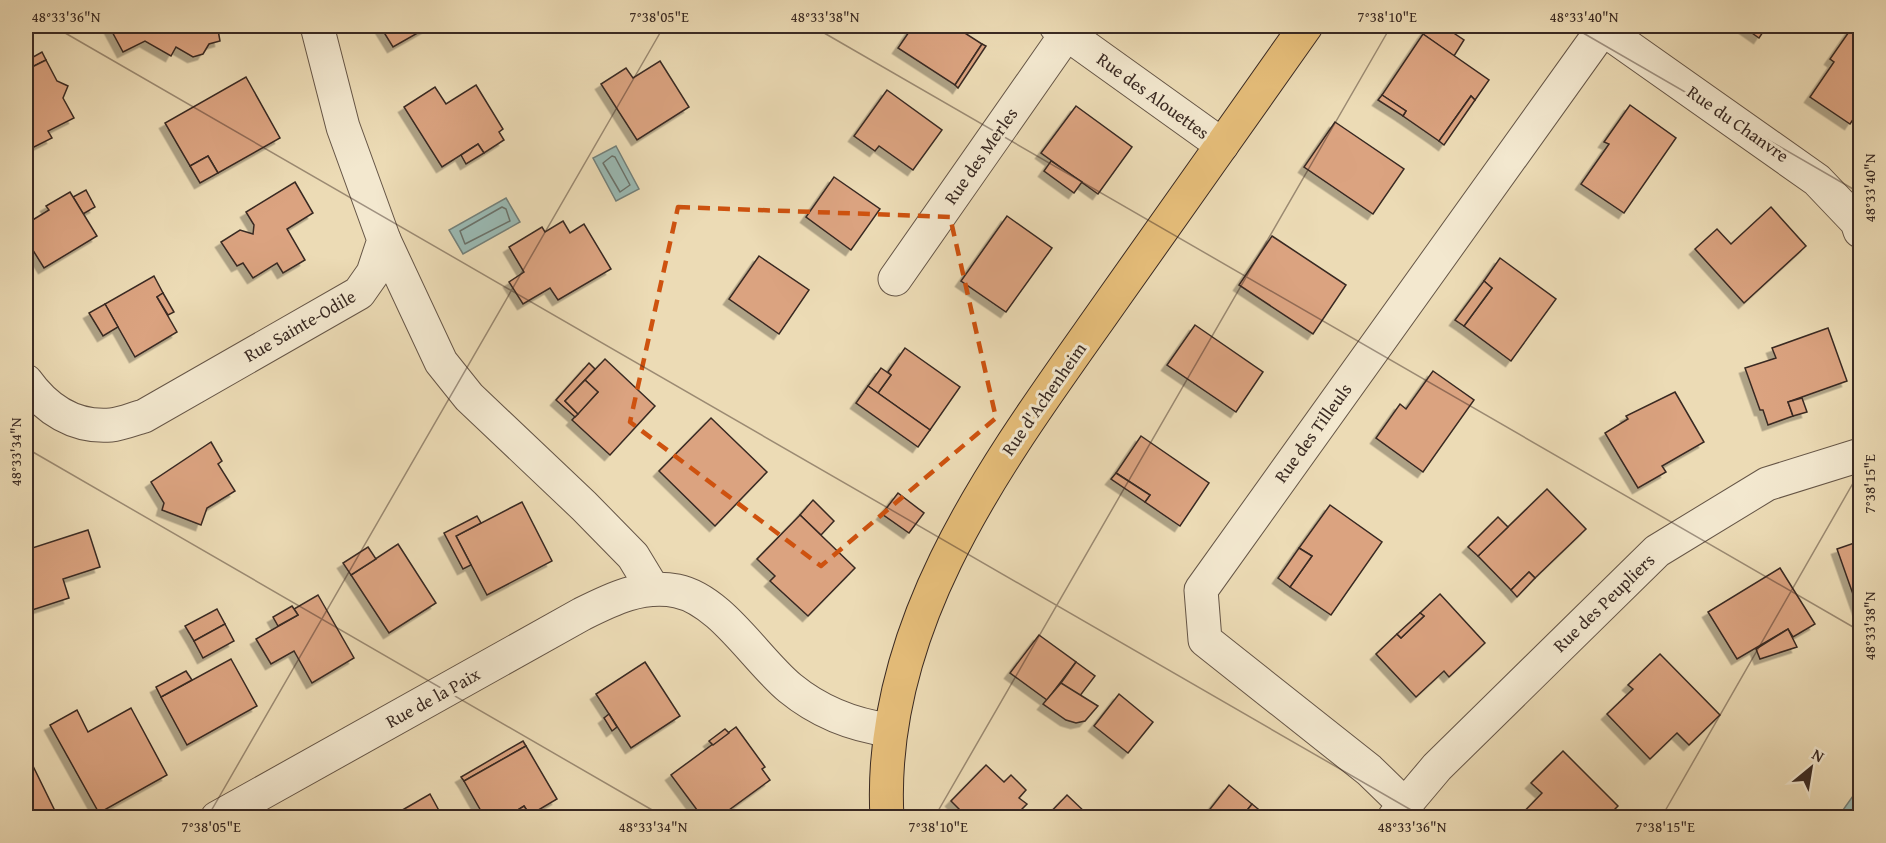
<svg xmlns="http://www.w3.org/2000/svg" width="1886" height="843" viewBox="0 0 1886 843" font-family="'Gentium Book Plus',serif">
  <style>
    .water { fill: #9abab4; stroke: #73807a; stroke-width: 1.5 }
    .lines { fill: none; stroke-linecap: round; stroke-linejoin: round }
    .shore { stroke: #6a726b; stroke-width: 1.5 }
    .building { fill: #dba380; stroke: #392922; stroke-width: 1.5; filter: url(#shadow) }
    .minor-casing { stroke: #665647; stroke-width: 35 }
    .major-casing { stroke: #392922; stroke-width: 35 }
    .minor { stroke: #f3e8cf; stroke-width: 33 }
    .major { stroke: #e6be7a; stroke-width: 33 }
    .marked { fill: none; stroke: #ce520f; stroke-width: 4.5; stroke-dasharray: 12 8; stroke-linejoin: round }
    .ticks { fill: none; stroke: #392922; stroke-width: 1.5; stroke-opacity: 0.45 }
    .labels { text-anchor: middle; stroke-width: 6; stroke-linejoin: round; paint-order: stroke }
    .street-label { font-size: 18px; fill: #392922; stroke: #f3e8cf }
    .neatline { fill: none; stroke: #392922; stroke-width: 2 }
    .ticks-label { font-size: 15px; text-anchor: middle; fill: #392922 }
  </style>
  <defs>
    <filter id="shadow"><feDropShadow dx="-5.5" dy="5.5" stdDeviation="0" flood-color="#0004"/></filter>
  </defs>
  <rect width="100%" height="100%" fill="#ecdbb5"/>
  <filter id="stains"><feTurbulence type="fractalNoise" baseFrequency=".00333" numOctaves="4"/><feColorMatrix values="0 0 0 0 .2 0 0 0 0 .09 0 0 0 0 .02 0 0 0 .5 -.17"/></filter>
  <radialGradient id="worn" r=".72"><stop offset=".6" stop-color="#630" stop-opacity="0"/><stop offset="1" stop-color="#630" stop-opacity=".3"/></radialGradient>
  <g class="water">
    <polygon points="616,146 639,189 616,201 593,158"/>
    <polygon points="506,198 520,222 463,254 449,230"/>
    <polygon points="1860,786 1860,817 1838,817"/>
  </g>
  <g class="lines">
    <g class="shore">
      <polygon points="612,156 615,157 630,185 620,192 603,163"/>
      <polygon points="502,207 506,209 510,221 465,244 460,231"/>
    </g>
  </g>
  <g class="building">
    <polygon points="109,26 220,26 218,30 220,41 209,44 203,54 193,57 176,47 171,56 145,41 123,52"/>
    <polygon points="380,26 430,26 393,47"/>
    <polygon points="913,26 954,26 982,44 955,85 898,48"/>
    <polygon points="1429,26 1443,26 1464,40 1454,56 1423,34"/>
    <polygon points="1742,26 1767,26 1759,38"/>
    <polygon points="1853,26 1860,31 1860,109 1850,124 1810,97 1834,62 1830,59"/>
    <polygon points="1423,34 1489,80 1475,100 1471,96 1439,141 1403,116 1406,111 1382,95"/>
    <polygon points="982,44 986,46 958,88 955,85"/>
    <polygon points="42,52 46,60 26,70 26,61"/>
    <polygon points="46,60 57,81 68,86 63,98 74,118 48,131 52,138 26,151 26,70"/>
    <polygon points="660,61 689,107 637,140 601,84 626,68 633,78"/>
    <polygon points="246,77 280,138 218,173 208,156 190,166 165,123"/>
    <polygon points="476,85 503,129 499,132 504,140 484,153 478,144 442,167 404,107 435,87 446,104"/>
    <polygon points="887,90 942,130 913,170 879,146 875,151 854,136"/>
    <polygon points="1382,95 1406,111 1403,116 1378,100"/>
    <polygon points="1471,96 1475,100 1444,145 1439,141"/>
    <polygon points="1630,105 1676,138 1624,213 1581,184 1609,144 1604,142"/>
    <polygon points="1076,106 1132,147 1098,194 1041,153"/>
    <polygon points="1335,122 1404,169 1373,214 1304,167"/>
    <polygon points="478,144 484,153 466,164 461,155"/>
    <polygon points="208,156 218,173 200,183 190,166"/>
    <polygon points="1051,161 1082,182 1074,193 1044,171"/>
    <polygon points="834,177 880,209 851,250 806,217"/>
    <polygon points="295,182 313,213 287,229 305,260 283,273 277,263 253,278 243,263 237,266 221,242 240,230 253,234 254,225 246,212"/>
    <polygon points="86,190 95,207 83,214 73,197"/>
    <polygon points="70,192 97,236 44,268 26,239 26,224 49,210 46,206"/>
    <polygon points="1771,207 1806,246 1744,303 1695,249 1717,229 1731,244"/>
    <polygon points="1007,216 1052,248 1006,312 961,281"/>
    <polygon points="563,221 570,233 584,224 611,269 558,300 550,288 523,304 509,282 524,272 509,247 542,227 545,232"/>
    <polygon points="1272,236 1346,285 1313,334 1239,285"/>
    <polygon points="759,256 809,290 779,334 729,299"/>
    <polygon points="1500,258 1556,299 1511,361 1464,326 1492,288 1484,281"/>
    <polygon points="154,276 163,293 157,297 177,332 135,357 105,304"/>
    <polygon points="1484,281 1492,288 1464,326 1455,320"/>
    <polygon points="163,293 174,312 168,315 157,297"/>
    <polygon points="105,304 118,327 103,336 89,313"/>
    <polygon points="1195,325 1263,372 1236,412 1167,365"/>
    <polygon points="1828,328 1847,381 1788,402 1793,416 1768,425 1763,410 1760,410 1745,368 1776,358 1772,348"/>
    <polygon points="905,348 960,387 930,430 878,393 891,375 888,372"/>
    <polygon points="605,359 655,406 610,455 572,420 598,392 585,380"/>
    <polygon points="589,363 595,369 565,401 578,414 575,417 556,400"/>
    <polygon points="881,368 891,375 878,393 868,386"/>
    <polygon points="1433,371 1474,400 1423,472 1376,438 1400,404 1406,409"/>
    <polygon points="585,380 598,392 578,414 565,401"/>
    <polygon points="868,386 930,430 918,447 856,403"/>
    <polygon points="1675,392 1704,442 1662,466 1666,472 1638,488 1605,433 1628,419 1626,416"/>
    <polygon points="1802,398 1807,412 1793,416 1788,402"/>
    <polygon points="711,418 767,472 715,526 659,471"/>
    <polygon points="1141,436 1209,483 1180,526 1145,502 1150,495 1116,473"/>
    <polygon points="211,442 222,461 218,464 235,491 207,508 201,525 162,510 164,503 151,482"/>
    <polygon points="1116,473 1150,495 1145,502 1111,479"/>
    <polygon points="1547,489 1586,529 1535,578 1529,572 1511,590 1478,556"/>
    <polygon points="898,493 924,513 909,533 882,514"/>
    <polygon points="813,500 834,521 821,535 800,515"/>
    <polygon points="522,502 552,561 487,595 456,536"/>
    <polygon points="1330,505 1382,542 1331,615 1290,587 1312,556 1299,548"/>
    <polygon points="800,515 855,568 808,616 770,581 775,576 757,559"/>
    <polygon points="477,516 481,523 456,536 471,565 463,569 444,533"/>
    <polygon points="1498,517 1508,527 1478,556 1468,547"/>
    <polygon points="88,530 100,567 63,579 69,598 26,612 26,550"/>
    <polygon points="1860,541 1860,614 1837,549"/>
    <polygon points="398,544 436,603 389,633 351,575"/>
    <polygon points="368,547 376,559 351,575 343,563"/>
    <polygon points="1299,548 1312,556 1290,587 1278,578"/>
    <polygon points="1780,568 1815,624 1793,637 1788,629 1737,659 1708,612"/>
    <polygon points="1529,572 1535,578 1517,597 1511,590"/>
    <polygon points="1440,594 1485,643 1449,677 1444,671 1416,697 1376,654 1397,634 1401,638 1424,616 1420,613"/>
    <polygon points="318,595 354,658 312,683 294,651 271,664 256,639 298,615 294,609"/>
    <polygon points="292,606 298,615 278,626 273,617"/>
    <polygon points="217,609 225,624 194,641 185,626"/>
    <polygon points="1420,613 1424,616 1401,638 1397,634"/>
    <polygon points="225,624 234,641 203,658 194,641"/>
    <polygon points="1788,629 1797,647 1760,659 1756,649"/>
    <polygon points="1039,635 1076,662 1047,700 1010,673"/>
    <polygon points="1660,654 1720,715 1689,745 1677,733 1650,759 1607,714 1633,689 1628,685"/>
    <polygon points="231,659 257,706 187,745 161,697"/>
    <polygon points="645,662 680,716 631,748 596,694"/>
    <polygon points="1076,662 1095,676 1079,697 1061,683"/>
    <polygon points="186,671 192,680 161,697 156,687"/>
    <polygon points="1061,683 1098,706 1085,721 1076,723 1066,720 1043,704"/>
    <polygon points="1119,694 1153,722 1128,753 1094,726"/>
    <polygon points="131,708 167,775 99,813 50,725 77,710 88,732"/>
    <polygon points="609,714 617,727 612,731 604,718"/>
    <polygon points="736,727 765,767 762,769 770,780 718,818 703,818 671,775"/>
    <polygon points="725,729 729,733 713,745 709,741"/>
    <polygon points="523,741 526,746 464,781 461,777"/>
    <polygon points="526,746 557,799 530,815 524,806 505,818 485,818 464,781"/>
    <polygon points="1563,751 1618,806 1606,818 1518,818 1542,793 1531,783"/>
    <polygon points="32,764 56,813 47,818 26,818 26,767"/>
    <polygon points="986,765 1004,782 1011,775 1026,790 1019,798 1027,804 1013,818 968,818 951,801"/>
    <polygon points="1229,785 1252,804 1241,818 1203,818"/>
    <polygon points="430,794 443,818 389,818 399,812"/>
    <polygon points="1067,795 1087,814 1084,818 1045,818"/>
    <polygon points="1252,804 1269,818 1241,818"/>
    <polygon points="524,806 530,815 525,818 505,818"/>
  </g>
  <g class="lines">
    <g class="minor-casing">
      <g id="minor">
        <polyline points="1056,26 1222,145"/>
        <polyline points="1603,29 1817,180 1857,222 1860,231"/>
        <polyline points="384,240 441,362 469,397 584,506 633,556 653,589"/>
        <polyline points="895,279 1067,33"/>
        <path d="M 26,381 C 46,409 75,428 111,425 C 122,424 133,419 144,416 L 359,293 L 373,273 L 384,240 L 343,127 L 317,26"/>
        <polyline points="1404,804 1369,770 1205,640 1201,590 1605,26"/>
        <path d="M 217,818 L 582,614 C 612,599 642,584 677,591 C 721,600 756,660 790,688 C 818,711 853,725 889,730"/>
        <polyline points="1394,818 1437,767 1657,551 1767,484 1860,455"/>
      </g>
    </g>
    <g class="major-casing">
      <path id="major" d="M 887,818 C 876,618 1005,453 1113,299 C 1177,208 1242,117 1306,26"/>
    </g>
    <use href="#minor" class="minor"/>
    <use href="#major" class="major"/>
  </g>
  <path class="marked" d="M 678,207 L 950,217 L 996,418 L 821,566 L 630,422 Z"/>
  <path class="ticks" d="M 53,26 L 1425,818M 812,26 L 1860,631M 1571,26 L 1860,193M 26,448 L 666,818M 207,818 L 664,26M 934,818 L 1391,26M 1661,818 L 1860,471"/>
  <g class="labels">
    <g class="street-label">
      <text transform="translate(1153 96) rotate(36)" y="6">Rue des Alouettes</text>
      <text transform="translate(1738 124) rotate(35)" y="6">Rue du Chanvre</text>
      <text transform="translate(981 156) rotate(-55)" y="6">Rue des Merles</text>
      <text transform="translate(300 326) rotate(-30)" y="6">Rue Sainte-Odile</text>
      <text transform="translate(1044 399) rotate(-55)" y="6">Rue d'Achenheim</text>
      <text transform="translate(1313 433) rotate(-54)" y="6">Rue des Tilleuls</text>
      <text transform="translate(1604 603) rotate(-44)" y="6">Rue des Peupliers</text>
      <text transform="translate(433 698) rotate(-29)" y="6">Rue de la Paix</text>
    </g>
  </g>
  <rect width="1886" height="843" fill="none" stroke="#ecdbb5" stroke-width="66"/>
  <g transform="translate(1811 768) rotate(30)" stroke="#f3e8cf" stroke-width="4.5" paint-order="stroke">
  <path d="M0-4.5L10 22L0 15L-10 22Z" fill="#392922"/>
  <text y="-9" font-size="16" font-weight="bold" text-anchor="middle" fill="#392922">N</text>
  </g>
  <rect x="33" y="33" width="1820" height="777" class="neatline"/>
  <g class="ticks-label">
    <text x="66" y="22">48°33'36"N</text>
    <text x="659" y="22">7°38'05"E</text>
    <text x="825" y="22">48°33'38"N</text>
    <text x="1387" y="22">7°38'10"E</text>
    <text x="1584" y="22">48°33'40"N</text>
    <text transform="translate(1870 188) rotate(-90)" y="5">48°33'40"N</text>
    <text transform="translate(16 452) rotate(-90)" y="5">48°33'34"N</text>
    <text transform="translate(1870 484) rotate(-90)" y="5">7°38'15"E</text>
    <text transform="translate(1870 626) rotate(-90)" y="5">48°33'38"N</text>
    <text x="211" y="832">7°38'05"E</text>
    <text x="653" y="832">48°33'34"N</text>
    <text x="938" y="832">7°38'10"E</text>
    <text x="1412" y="832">48°33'36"N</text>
    <text x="1665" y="832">7°38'15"E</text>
  </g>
  <rect width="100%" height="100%" filter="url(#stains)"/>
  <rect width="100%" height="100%" fill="url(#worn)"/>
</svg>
